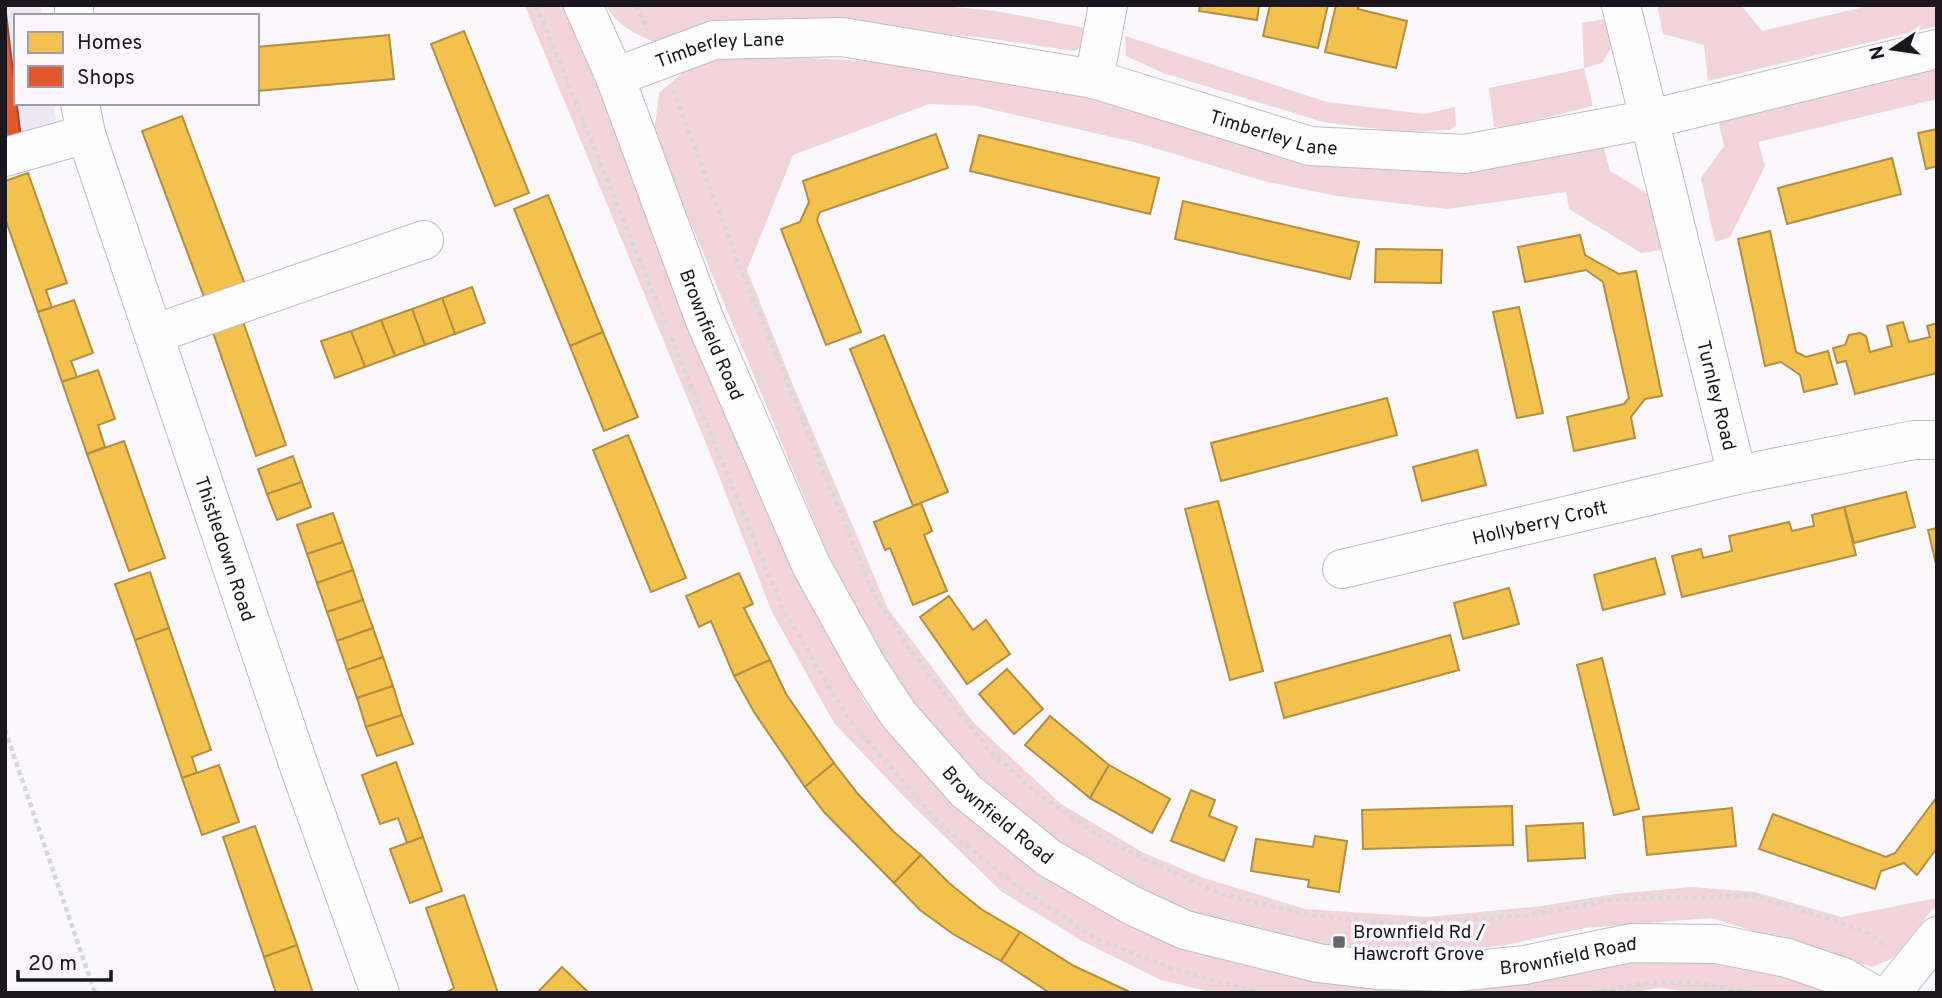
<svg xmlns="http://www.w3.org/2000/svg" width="1942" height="998" viewBox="0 0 1942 998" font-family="Overpass,sans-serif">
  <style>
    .built { fill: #ede9f4 }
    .green { fill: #f1d4da }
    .homes { fill: #f2c14e; stroke: #b18e40; stroke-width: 2 }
    .shops { fill: #e4572e; stroke: #a74429; stroke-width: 2 }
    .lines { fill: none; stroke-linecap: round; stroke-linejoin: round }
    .minor-casing { stroke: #bebcc1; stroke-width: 40 }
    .path { stroke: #d7d7d8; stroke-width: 4.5; stroke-dasharray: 5 3.5; stroke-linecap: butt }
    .minor { stroke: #fefeff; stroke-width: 38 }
    .poi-dot { fill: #68666c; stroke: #f9f6fe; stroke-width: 2.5 }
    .labels { text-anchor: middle; stroke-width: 7; stroke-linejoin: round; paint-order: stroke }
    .street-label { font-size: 19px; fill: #1a181e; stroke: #f9f6fe }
    .poi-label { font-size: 19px; fill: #1a181e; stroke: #f9f6fe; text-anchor: start }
  </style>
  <rect width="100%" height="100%" fill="#faf8fc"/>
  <polygon class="built" points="5,5 41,5 42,16 16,16 16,103 54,103 60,152 5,168"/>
  <g class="green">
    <polygon points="564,5 795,574 865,702 925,774 1028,860 1199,952 1594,963 1710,955 1835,993 1697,993 1659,988 1631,993 1215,993 1161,980 1084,942 1002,892 913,806 834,723 772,612 708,448 525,6"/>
    <path d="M 606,5 L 934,5 L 996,11 L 1096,30 L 1090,43 L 1074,51 L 978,37 L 795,22 L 732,20 L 657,43 C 635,34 617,26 606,5 Z"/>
    <polygon points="1657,5 1741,5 1762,31 1872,5 1937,5 1937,26 1708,81 1704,45 1663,34"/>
    <polygon points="1609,18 1614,43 1602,63 1584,68 1593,106 1508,127 1494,127 1489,88 1584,68 1582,23"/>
    <polygon points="1125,36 1327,102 1425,114 1455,107 1456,125 1450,130 1402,132 1323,122 1163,73 1126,56"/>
    <polygon points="791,57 919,64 1029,78 1249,139 1602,140 1610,171 1655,198 1663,250 1641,253 1569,209 1566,192 1447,209 1337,196 1267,182 1138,143 977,106 929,104 793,155 747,270 793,385 888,609 974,723 1061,804 1144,853 1204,878 1305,909 1427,917 1542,906 1615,894 1692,887 1755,892 1841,917 1937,898 1937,904 1893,958 1872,967 1711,918 1585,928 1501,946 1412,951 1334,948 1228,928 1134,888 1066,851 959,761 873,648 829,557 654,134 659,93 687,69 713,60"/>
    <polygon points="1937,61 1937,99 1758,142 1765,166 1730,237 1715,242 1701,178 1724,146 1717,114"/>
  </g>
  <g class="homes">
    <polygon points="1200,5 1259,5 1257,20 1199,11"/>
    <polygon points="1270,5 1328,5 1318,48 1263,36"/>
    <polygon points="1336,5 1359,5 1358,9 1407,21 1396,68 1325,52"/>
    <polygon points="464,31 529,193 495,206 431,44"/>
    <polygon points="389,35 394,79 257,91 257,47"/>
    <polygon points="182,116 247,290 207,305 142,131"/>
    <polygon points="1937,129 1937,166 1926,169 1918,133"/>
    <polygon points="936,134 948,168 820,212 817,220 861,332 826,345 781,229 800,222 809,202 803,181"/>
    <polygon points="979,135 1159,178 1150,214 970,171"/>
    <polygon points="1892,158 1901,194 1787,224 1778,188"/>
    <polygon points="28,173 67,283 46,290 52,308 38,312 5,218 5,181"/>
    <polygon points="548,195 603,332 570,346 514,209"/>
    <polygon points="1183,201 1359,242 1350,279 1175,239"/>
    <polygon points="1770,231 1796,352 1806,357 1828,351 1837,384 1804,392 1800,375 1781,362 1765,366 1738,239"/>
    <polygon points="1580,235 1585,255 1619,274 1636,271 1662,396 1645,399 1631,417 1635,438 1574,451 1567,417 1624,404 1629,398 1603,282 1586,270 1525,282 1518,247"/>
    <polygon points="1376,249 1442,250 1441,283 1375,282"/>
    <polygon points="472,287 485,323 455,334 442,298"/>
    <polygon points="442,298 455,334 425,345 412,309"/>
    <polygon points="74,300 93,353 71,361 77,377 62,382 38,312"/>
    <polygon points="1519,307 1543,413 1517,418 1493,312"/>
    <polygon points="412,309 425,345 395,356 381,320"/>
    <polygon points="239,310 286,445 256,456 209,321"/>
    <polygon points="381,320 395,356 365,367 351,331"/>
    <polygon points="1903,322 1909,342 1930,337 1927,326 1937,323 1937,373 1855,394 1846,361 1837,363 1833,348 1845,345 1849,335 1860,333 1866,336 1870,352 1892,346 1887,326"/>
    <polygon points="351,331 365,367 335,378 321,341"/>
    <polygon points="603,332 638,417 604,431 570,346"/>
    <polygon points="884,335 948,492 913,506 850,349"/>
    <polygon points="98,370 115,419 98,425 105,447 87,454 62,382"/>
    <polygon points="1387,398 1397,435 1221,481 1211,443"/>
    <polygon points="628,435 686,578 651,592 593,450"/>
    <polygon points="124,441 165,558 129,571 87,454"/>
    <polygon points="1477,450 1486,485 1422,501 1413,467"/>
    <polygon points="293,456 302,482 267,494 258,469"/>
    <polygon points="302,482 311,507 277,520 267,494"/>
    <polygon points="1906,492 1915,527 1854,543 1844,507"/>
    <polygon points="1218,501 1263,671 1230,680 1185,509"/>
    <polygon points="921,503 932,531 924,535 947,591 913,605 890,548 885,550 874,522"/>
    <polygon points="1844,507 1856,555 1682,597 1672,556 1701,549 1703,558 1732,551 1729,536 1789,522 1792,531 1814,526 1812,515"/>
    <polygon points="333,513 343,542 307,554 297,525"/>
    <polygon points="1937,528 1937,568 1928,530"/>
    <polygon points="343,542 353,570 317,583 307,554"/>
    <polygon points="1655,558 1665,594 1603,610 1594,575"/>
    <polygon points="353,570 363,600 327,612 317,583"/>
    <polygon points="150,572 169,628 135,640 115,584"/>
    <polygon points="739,573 753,604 744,608 770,660 734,676 711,621 699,627 686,596"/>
    <polygon points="1509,588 1519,624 1463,639 1454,603"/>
    <polygon points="949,596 973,630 986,620 1010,654 967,684 920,617"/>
    <polygon points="363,600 373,628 337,641 327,612"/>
    <polygon points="169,628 211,750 192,757 197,773 182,778 135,640"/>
    <polygon points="373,628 383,657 347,670 337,641"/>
    <polygon points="1450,635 1459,670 1284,718 1275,683"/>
    <polygon points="383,657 393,686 357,698 347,670"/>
    <polygon points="1602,658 1639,809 1614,815 1577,665"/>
    <polygon points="770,660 786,694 834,763 805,787 754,712 734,676"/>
    <polygon points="1007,669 1043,709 1014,734 979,694"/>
    <polygon points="393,686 402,715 366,727 357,698"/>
    <polygon points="402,715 413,744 377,756 366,727"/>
    <polygon points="1050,716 1109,765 1090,798 1025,745"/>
    <polygon points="396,762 423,837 407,843 398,818 380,824 362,775"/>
    <polygon points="834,763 858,794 894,832 921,855 894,883 824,812 805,787"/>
    <polygon points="219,765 239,822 202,835 182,778"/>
    <polygon points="1109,765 1170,799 1152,833 1090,798"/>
    <polygon points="1191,790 1215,800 1209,816 1237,827 1224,861 1171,841"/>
    <polygon points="1937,797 1937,848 1917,875 1904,863 1881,871 1875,889 1759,849 1773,814 1886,857 1895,853"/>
    <polygon points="1512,806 1513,845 1363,849 1362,810"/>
    <polygon points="1732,808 1736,846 1647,855 1643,817"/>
    <polygon points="1583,823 1585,858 1528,861 1526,826"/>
    <polygon points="255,826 297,945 264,957 223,837"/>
    <polygon points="1315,836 1347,841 1339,892 1308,887 1309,880 1251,871 1256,839 1313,847"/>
    <polygon points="423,837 442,891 410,903 390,849"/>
    <polygon points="921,855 949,883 981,909 1020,932 1001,961 953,934 920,910 894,883"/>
    <polygon points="464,895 498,993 445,993 454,988 426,908"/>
    <polygon points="1020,932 1074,966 1128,991 1127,993 1050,993 1001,961"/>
    <polygon points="297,945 313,993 276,993 264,957"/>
    <polygon points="562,967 589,993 537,993"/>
  </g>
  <polygon class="shops" points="5,5 21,139 5,144"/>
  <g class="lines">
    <g class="minor-casing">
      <g id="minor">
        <path id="s1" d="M 583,5 L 615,77 L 704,318 L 811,565 L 868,668 L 899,715 L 966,791 L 1049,858 L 1131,905 L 1185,930 L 1318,963 L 1377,970 L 1456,972 L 1525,965 L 1631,943 L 1717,944 L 1787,958 L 1843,977 L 1871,993"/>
        <path id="s2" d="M 1621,5 L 1737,475 L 1914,440 L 1937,440"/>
        <polyline points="74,16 74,5"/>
        <path id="s3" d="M 615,77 L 714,40 L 842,37 L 1094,79 L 1310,146 L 1465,154 L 1651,119 L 1937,49"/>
        <polyline points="1094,79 1108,5"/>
        <path id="s4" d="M 80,103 L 86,134 L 300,769 L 380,993"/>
        <polyline points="5,157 86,134"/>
        <polyline points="154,334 424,240"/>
        <path id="s5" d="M 1342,569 L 1737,475"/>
        <polyline points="1891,993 1937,936"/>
      </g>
    </g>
    <g class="path">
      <polyline points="536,5 668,329"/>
      <polyline points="636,5 648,30"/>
      <polyline points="673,90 737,259 872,590 908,647 988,749 1034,791 1107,841 1221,894 1310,915 1392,924 1523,916 1619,899 1754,896 1838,922 1869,934 1887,946"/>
      <polyline points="671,337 782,607 847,717 939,823 1015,885 1097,939 1170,968 1259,993"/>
      <polyline points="5,730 95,993"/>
      <polyline points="1594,993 1640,984 1685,981 1750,993"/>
    </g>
    <use href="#minor" class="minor"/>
  </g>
  <rect class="poi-dot" x="1332" y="935" width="14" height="14" rx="3.5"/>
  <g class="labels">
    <g class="street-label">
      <text dy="7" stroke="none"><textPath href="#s3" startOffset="110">Timberley Lane</textPath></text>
      <text dy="7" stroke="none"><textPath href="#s3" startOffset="677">Timberley Lane</textPath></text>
      <text dy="7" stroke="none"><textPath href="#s1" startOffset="354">Brownfield Road</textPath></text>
      <text dy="7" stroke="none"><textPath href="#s2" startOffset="402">Turnley Road</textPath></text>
      <text dy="7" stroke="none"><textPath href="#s5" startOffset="203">Hollyberry Croft</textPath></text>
      <text dy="7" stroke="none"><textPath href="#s4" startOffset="469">Thistledown Road</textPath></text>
      <text dy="7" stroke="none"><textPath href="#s1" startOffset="920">Brownfield Road</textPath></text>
      <text dy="7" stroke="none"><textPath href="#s1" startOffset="1530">Brownfield Road</textPath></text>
    </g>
    <g class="poi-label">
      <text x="1353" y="938">Brownfield Rd /<tspan x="1353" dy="22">Hawcroft Grove</tspan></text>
    </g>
  </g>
  <rect width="1942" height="998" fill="none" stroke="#1a181e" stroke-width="14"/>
  <rect x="14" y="14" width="245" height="91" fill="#f9f6fe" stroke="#a09da4" stroke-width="2"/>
  <rect x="28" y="32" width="35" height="21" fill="#f2c14e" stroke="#a09da4" stroke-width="2"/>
  <text x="77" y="49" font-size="21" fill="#1a181e">Homes</text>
  <rect x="28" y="66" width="35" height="21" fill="#e4572e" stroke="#a09da4" stroke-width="2"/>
  <text x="77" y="84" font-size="21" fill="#1a181e">Shops</text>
  <g transform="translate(1893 49) rotate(257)" stroke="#f9f6fe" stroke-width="5" paint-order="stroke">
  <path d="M0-5L12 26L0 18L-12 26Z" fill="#1a181e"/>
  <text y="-10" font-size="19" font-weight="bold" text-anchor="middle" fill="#1a181e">N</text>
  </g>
  <path d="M18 970v10h93v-10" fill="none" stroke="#1a181e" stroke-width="3.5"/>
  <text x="28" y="970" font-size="21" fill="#1a181e" stroke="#f9f6fe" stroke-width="5" paint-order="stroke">20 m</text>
</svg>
